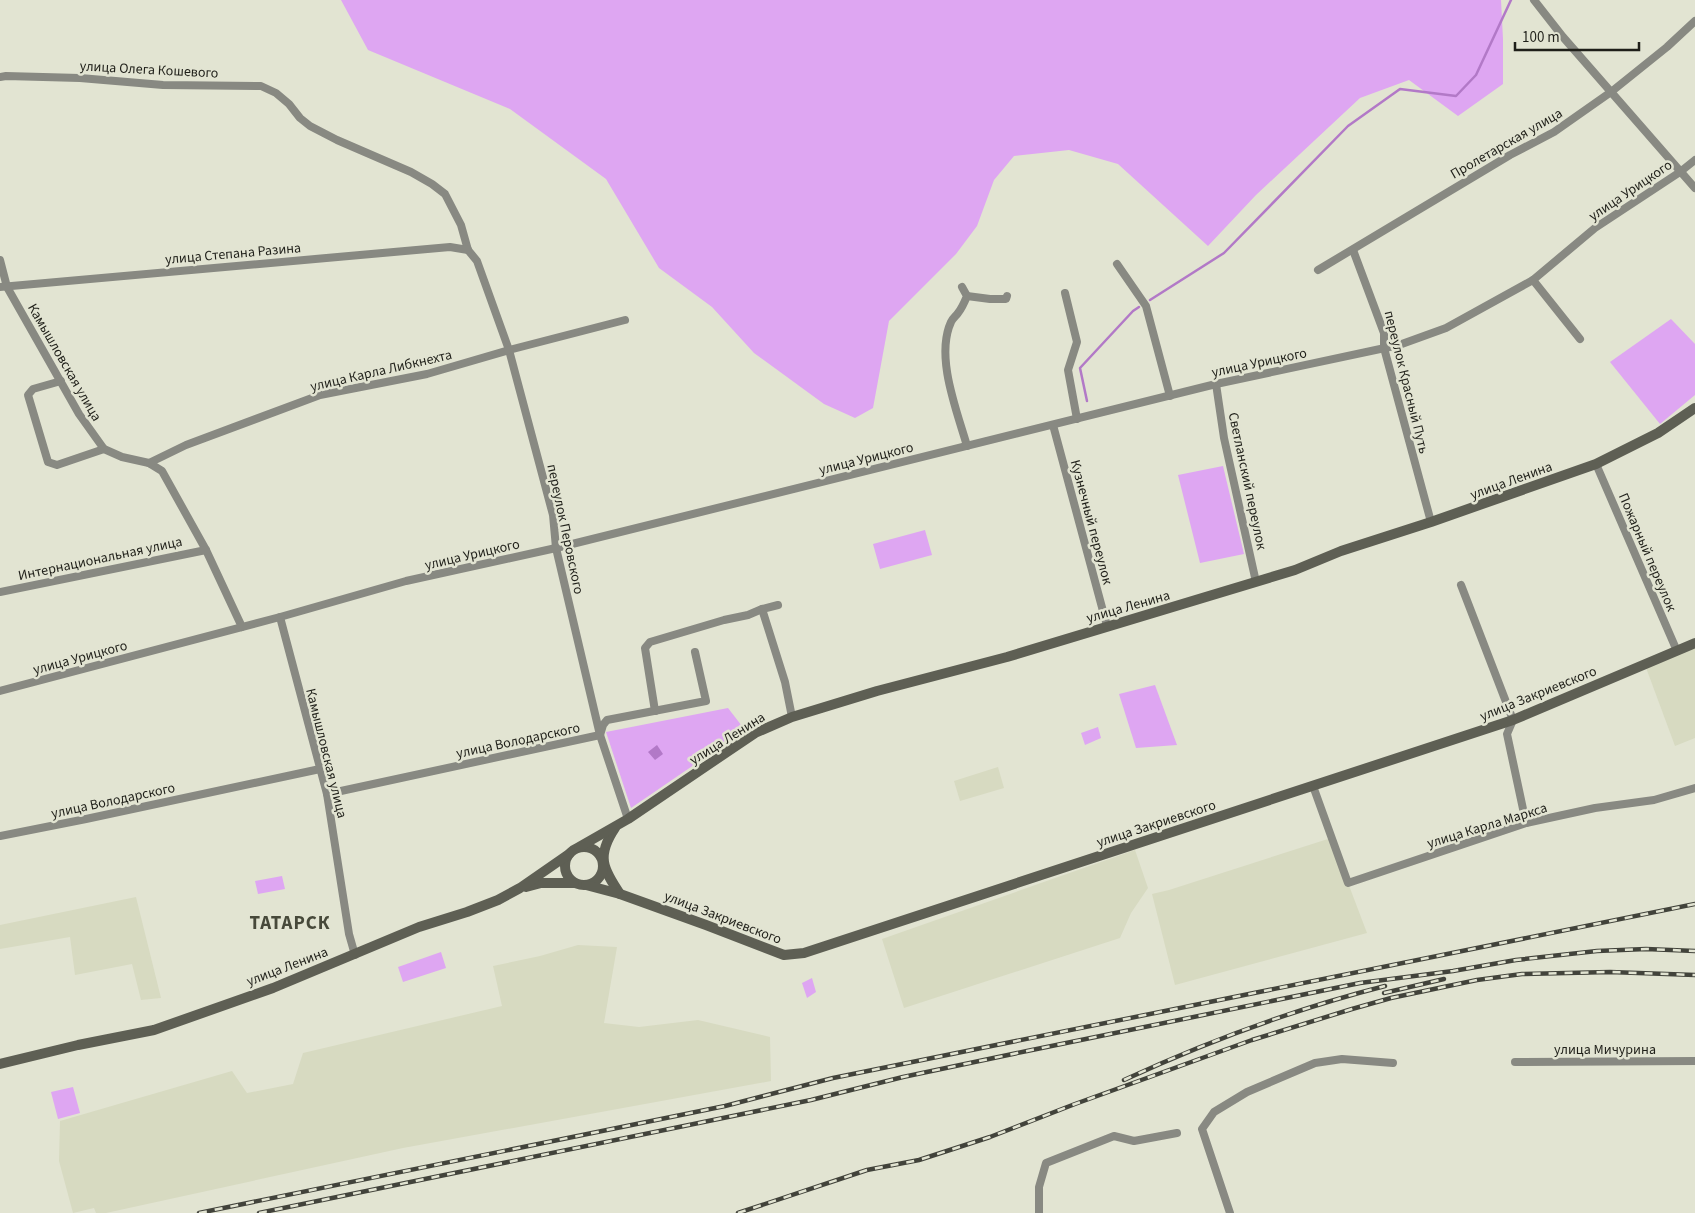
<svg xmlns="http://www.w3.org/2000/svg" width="1695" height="1213" viewBox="0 0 1695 1213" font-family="'Source Sans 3',sans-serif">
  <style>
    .built { fill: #d7dac1 }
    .green { fill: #dea6f2 }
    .water { fill: #b279c7 }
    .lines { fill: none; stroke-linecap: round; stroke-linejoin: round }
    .stream { stroke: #b279c7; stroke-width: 2.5 }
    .street { stroke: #888982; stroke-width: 8 }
    .secondary { stroke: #5e5f54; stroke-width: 10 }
    .rail-casing { stroke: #42433b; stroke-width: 4.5 }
    .rail { stroke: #e2e4d2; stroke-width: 2.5; stroke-dasharray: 8; stroke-linecap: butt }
    .labels { text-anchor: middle; stroke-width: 5; stroke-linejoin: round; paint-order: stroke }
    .street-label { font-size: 14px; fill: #1f1f19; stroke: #e2e4d2 }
    .district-label { font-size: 19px; font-weight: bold; letter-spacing: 1px; fill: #47493a; stroke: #e2e4d2 }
  </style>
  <rect width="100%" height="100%" fill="#e2e4d2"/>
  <g class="built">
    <polygon points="1695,641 1695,738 1675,746 1645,665"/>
    <polygon points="998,767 1004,788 960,801 954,781"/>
    <polygon points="1331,838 1367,933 1175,985 1152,894 1169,890"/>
    <polygon points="1135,850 1148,888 1131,913 1120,938 904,1008 882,939"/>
    <polygon points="136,897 161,998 141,1000 132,964 75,975 70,937 0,949 0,925"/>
    <polygon points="578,945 617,947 604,1023 639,1027 698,1020 770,1037 771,1081 403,1148 106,1213 96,1213 94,1208 73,1213 59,1161 60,1121 232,1071 247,1093 293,1084 303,1053 502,1006 493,966 540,956"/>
  </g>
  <g class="green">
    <polygon points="341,0 1501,0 1503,39 1503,84 1458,116 1409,80 1360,98 1256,195 1208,246 1118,164 1069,150 1014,156 994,180 977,226 956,254 889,321 873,408 855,418 824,404 754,353 712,307 659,268 606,179 510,109 368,50"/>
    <polygon points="1671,319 1695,344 1695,395 1660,424 1610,362"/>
    <polygon points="1223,466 1244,554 1200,563 1178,475"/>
    <polygon points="925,530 932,555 880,569 873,544"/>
    <polygon points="1155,685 1177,745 1136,748 1119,694"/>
    <polygon points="728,708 745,730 631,808 606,732"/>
    <polygon points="1098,727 1101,738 1085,745 1081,733"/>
    <polygon points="282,876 285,889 258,894 255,881"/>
    <polygon points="441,952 446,968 403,982 398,967"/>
    <polygon points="812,978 816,992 807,998 802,983"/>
    <polygon points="73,1087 80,1113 58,1119 51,1092"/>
  </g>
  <polygon class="water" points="657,745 663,754 655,760 648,752"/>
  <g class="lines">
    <g class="stream">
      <polyline points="1150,300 1224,253 1348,126 1400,89 1456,96 1476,75 1511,0"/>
      <polyline points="1087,401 1080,368 1133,311 1139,307"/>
    </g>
    <g class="street">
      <polyline points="1534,0 1563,37 1695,188"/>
      <polyline points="0,77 6,76 80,78 163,85 261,86 276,93 289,104 300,118 310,126 337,140 411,172 432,184 445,194 461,225 468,250 477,261 509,350 553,515 556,548 600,735 628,819"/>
      <polyline points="1353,250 1384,333 1384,348 1431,522"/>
      <polyline points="0,260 7,287 79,414 104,449 122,457 149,463 162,471 206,550 242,627"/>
      <polyline points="1117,264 1146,306 1170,396"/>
      <polyline points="1318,270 1510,155 1554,132 1611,92 1667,47 1695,21"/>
      <polyline points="1533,280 1580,339"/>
      <polyline points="0,287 450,247 468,250"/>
      <path d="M 962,287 L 967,296 C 965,301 962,308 958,313 C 956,316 953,318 951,322 C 935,357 957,411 967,446"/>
      <polyline points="1065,293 1077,342 1068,370 1077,419"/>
      <polyline points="967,296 990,299 1006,299 1007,296"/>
      <polyline points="61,381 33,389 28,395 48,462 57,465 104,449"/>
      <polyline points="1216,384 1224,438 1256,582"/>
      <polyline points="1053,425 1107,626"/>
      <polyline points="149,463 186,445 320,395 427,374 509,350 625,320"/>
      <polyline points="1596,464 1677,651"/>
      <polyline points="1461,585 1513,720 1507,734 1526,823"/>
      <polyline points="0,592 206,550"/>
      <polyline points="762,609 785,682 792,717"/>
      <polyline points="280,617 327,794 349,934 355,955"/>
      <polyline points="0,691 280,617 406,581 556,548 1216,384 1399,345 1446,328 1533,280 1595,228 1680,172 1695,160"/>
      <polyline points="655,711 645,648 650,642 724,620 748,615 762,609 778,605"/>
      <polyline points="1313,786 1348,883 1526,823 1595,808 1654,800 1695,788"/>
      <polyline points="327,794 600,735 603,725 607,720 706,701 695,652"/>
      <polyline points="0,836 86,819 320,769"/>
      <polyline points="1515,1062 1695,1061"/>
      <polyline points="1039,1213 1039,1187 1046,1163 1114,1136 1134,1141 1177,1133"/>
      <polyline points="1230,1213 1202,1129 1214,1112 1247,1092 1315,1063 1342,1059 1393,1063"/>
    </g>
    <g class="secondary">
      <path d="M 615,828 C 596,856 603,869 620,894"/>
      <circle cx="584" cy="866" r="19"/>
      <polyline points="579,847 628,819 755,733 792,717 877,691 1007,657 1295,570 1341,551 1431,522 1596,464 1658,433 1695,408"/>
      <polyline points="586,885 620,894 706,925 784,955 804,953 1513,720 1695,643"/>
      <polyline points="526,887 541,883 574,883"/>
      <polyline points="0,1064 78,1045 154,1030 273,988 419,927 467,912 498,900 520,888 569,854"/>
    </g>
    <g class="rail-casing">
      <g id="rail">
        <polyline points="1384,993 1444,979"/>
        <path d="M 1124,1080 C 1208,1041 1295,1009 1385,986"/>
        <polyline points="199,1213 725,1106 833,1078 1695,904"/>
        <polyline points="259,1213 811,1100 903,1077 1027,1051 1360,983 1453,971 1516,960 1597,951 1646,949 1695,951"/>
        <polyline points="738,1213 867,1170 919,1160 990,1137 1075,1104 1252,1040 1352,1009 1391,998 1477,980 1522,974 1610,972 1695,975"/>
      </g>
    </g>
    <use href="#rail" class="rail"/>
  </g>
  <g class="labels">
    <g class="street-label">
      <text transform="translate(149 69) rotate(3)" y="5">улица Олега Кошевого</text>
      <text transform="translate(1506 143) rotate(-30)" y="5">Пролетарская улица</text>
      <text transform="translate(1630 190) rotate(-34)" y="5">улица Урицкого</text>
      <text transform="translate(233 253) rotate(-5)" y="5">улица Степана Разина</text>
      <text transform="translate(65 362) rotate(60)" y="5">Камышловская улица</text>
      <text transform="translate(1259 362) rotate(-12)" y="5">улица Урицкого</text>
      <text transform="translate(381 370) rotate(-13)" y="5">улица Карла Либкнехта</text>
      <text transform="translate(1407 382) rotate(76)" y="5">переулок Красный Путь</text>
      <text transform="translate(866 458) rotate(-14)" y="5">улица Урицкого</text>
      <text transform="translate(1511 480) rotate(-20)" y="5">улица Ленина</text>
      <text transform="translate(1248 481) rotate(78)" y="5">Светланский переулок</text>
      <text transform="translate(1092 522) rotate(75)" y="5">Кузнечный переулок</text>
      <text transform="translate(566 529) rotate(78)" y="5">переулок Перовского</text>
      <text transform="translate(1648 552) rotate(67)" y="5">Пожарный переулок</text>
      <text transform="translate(472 554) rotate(-13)" y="5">улица Урицкого</text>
      <text transform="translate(100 558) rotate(-12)" y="5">Интернациональная улица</text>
      <text transform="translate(1128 606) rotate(-16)" y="5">улица Ленина</text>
      <text transform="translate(80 657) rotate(-15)" y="5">улица Урицкого</text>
      <text transform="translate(1538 693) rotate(-22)" y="5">улица Закриевского</text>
      <text transform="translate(727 738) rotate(-32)" y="5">улица Ленина</text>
      <text transform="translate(518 740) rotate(-12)" y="5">улица Володарского</text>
      <text transform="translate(327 753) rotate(76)" y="5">Камышловская улица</text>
      <text transform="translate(113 800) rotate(-12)" y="5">улица Володарского</text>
      <text transform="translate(1156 823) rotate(-18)" y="5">улица Закриевского</text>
      <text transform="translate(1487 825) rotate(-17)" y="5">улица Карла Маркса</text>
      <text transform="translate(723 917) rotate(21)" y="5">улица Закриевского</text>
      <text transform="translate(287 966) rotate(-21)" y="5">улица Ленина</text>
      <text x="1605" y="1054">улица Мичурина</text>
    </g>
    <g class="district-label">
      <text x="290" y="929">ТАТАРСК</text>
    </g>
  </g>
  <path d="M1515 42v8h124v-8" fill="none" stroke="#1f1f19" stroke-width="2.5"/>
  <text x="1522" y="42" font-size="15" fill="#1f1f19" stroke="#e2e4d2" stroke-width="4" paint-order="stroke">100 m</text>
</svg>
